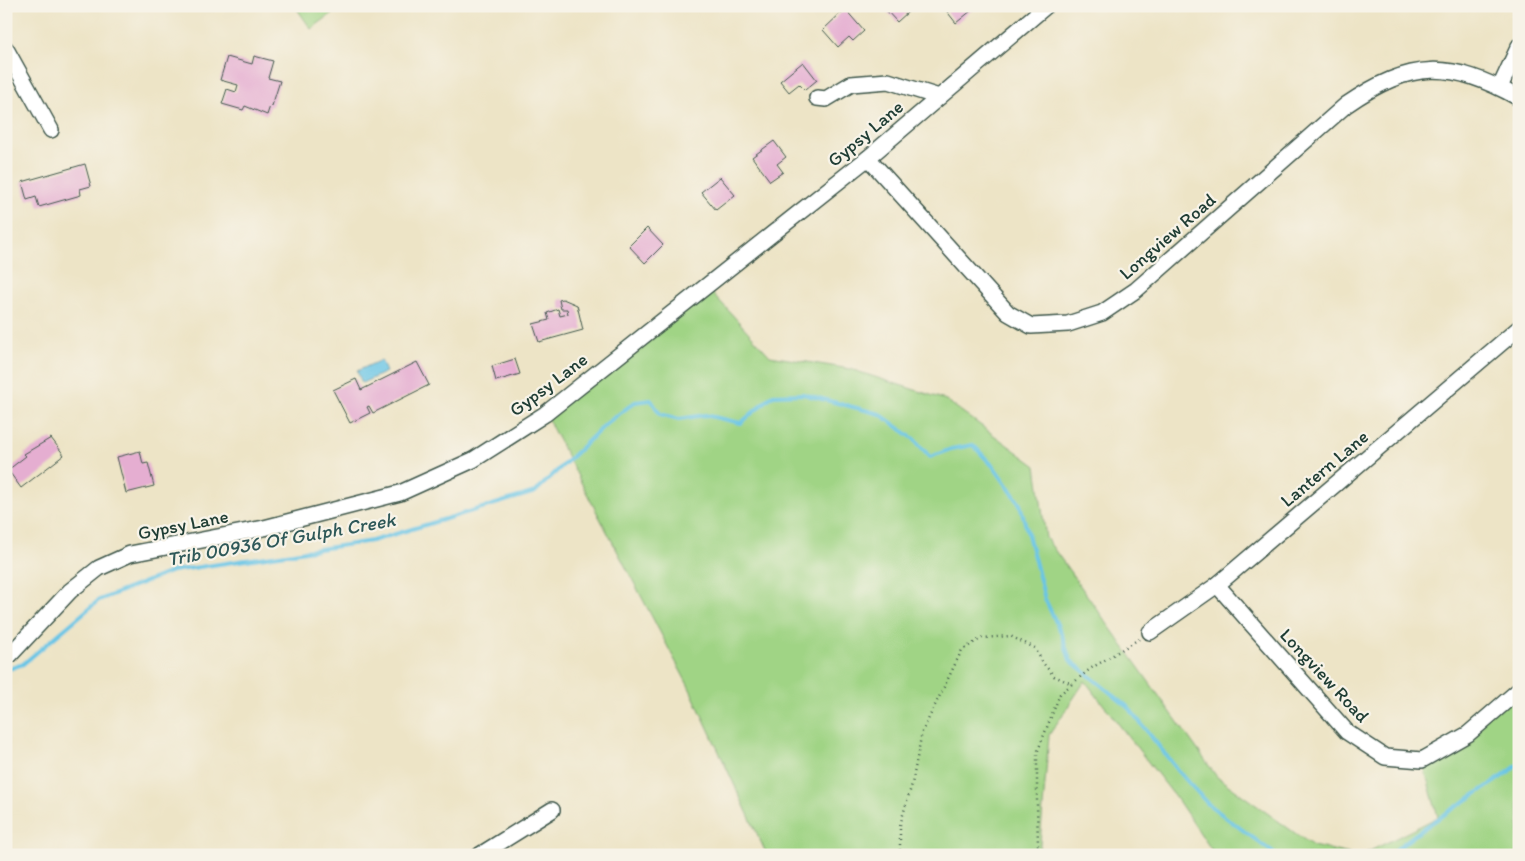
<svg xmlns="http://www.w3.org/2000/svg" width="1525" height="861" viewBox="0 0 1525 861" font-family="Itim,sans-serif">
  <style>
    .green { fill: #a0d485; stroke: #60885c }
    .water { fill: #68c5e6; stroke: #44818d }
    .lines { fill: none; stroke-linecap: round; stroke-linejoin: round }
    .stream { stroke: #68c5e6; stroke-width: 4 }
    .building { fill: #e5aed1 }
    .minor-casing { stroke: #3e564a; stroke-width: 18 }
    .path { stroke: #3e564a; stroke-width: 2.5; stroke-dasharray: 1 4; stroke-linecap: butt }
    .minor { stroke: #fff; stroke-width: 15 }
    .labels { text-anchor: middle; stroke-width: 4.5; stroke-linejoin: round; paint-order: stroke }
    .street-label { font-size: 19px; fill: #1f3d34; stroke: #f7f3e8 }
    .water-label { font-size: 20px; font-style: italic; fill: #2e5858; stroke: #f7f3e8 }
  </style>
  <rect width="100%" height="100%" fill="#f7f3e8"/>
  <filter id="ink" filterUnits="userSpaceOnUse"><feTurbulence type="fractalNoise" baseFrequency=".02" numOctaves="2"/><feDisplacementMap in="SourceGraphic" scale="10" xChannelSelector="R" yChannelSelector="G"/><feConvolveMatrix kernelMatrix="1 2 1 2 8 2 1 2 1" color-interpolation-filters="sRGB"/></filter>
  <filter id="wash" filterUnits="userSpaceOnUse"><feTurbulence type="fractalNoise" baseFrequency=".0096" numOctaves="4" result="noise"/><feDisplacementMap in="SourceGraphic" scale="20" xChannelSelector="R" yChannelSelector="G"/><feGaussianBlur stdDeviation="1.12" result="paint"/><feColorMatrix in="noise" values="0 0 0 0 0 0 0 0 0 0 0 0 0 0 0 0 0 1.4 0 .05"/><feComposite in="paint" operator="in"/></filter>
  <g filter="url(#wash)">
    <rect width="100%" height="100%" fill="#ede4c6"/>
    <g class="green">
      <polygon points="295,6 332,6 336,11 311,29"/>
      <polygon points="706,286 770,356 850,369 946,400 1036,466 1046,538 1217,777 1313,846 1354,855 1215,855 1177,799 1085,681 1049,735 1039,855 767,855 688,685 545,414"/>
      <polygon points="1519,690 1519,855 1362,855 1438,817 1422,760"/>
    </g>
    <polygon class="water" points="381,360 386,372 362,383 357,371"/>
    <g class="lines">
      <g class="stream">
        <polyline points="6,670 23,664 99,600 173,571 372,541 535,492 607,423 635,402 651,400 660,414 679,419 705,415 741,423 773,395 803,394 880,414 914,439 930,457 951,449 973,445 994,467 1020,504 1045,599 1062,635 1070,660 1128,707 1180,773 1208,804 1276,855"/>
        <path d="M 1390,855 C 1430,819 1477,797 1519,764"/>
      </g>
    </g>
    <g id="blocks">
      <g class="building">
        <polygon points="888,6 910,6 906,9 908,12 897,22 885,9"/>
        <polygon points="949,6 977,6 956,23 945,9"/>
        <polygon points="845,9 864,31 853,41 849,37 838,47 823,30"/>
        <polygon points="254,56 273,61 268,78 280,81 272,106 270,106 267,115 245,106 243,110 222,104 227,89 236,92 238,85 220,80 227,57 252,64"/>
        <polygon points="803,62 817,80 805,90 799,84 789,92 780,81"/>
        <polygon points="774,141 786,157 777,164 783,172 770,181 752,157"/>
        <polygon points="85,164 91,186 80,189 81,195 39,207 36,197 27,200 22,182"/>
        <polygon points="720,177 735,195 716,210 701,192"/>
        <polygon points="647,228 663,245 645,263 629,246"/>
        <polygon points="563,299 577,305 583,330 539,342 533,324 549,320 547,313 558,309 560,316 568,314 567,309 561,309 559,300"/>
        <polygon points="515,359 520,374 496,381 492,366"/>
        <polygon points="417,362 429,385 373,413 369,406 367,407 370,413 350,423 333,390 356,379 361,390"/>
        <polygon points="51,438 64,455 21,488 8,470 26,456 24,454"/>
        <polygon points="140,451 143,464 148,463 154,486 126,493 117,457"/>
      </g>
    </g>
  </g>
  <g filter="url(#ink)">
    <use href="#blocks" fill-opacity="0" stroke="#3e564a" stroke-width="1"/>
    <g class="lines">
      <g class="minor-casing">
        <g id="minor">
          <polyline points="6,49 51,130"/>
          <polyline points="1500,87 1519,46"/>
          <polyline points="817,98 826,99 851,84 888,81 939,97"/>
          <path d="M 868,158 L 1008,313 L 1031,326 L 1068,324 L 1102,313 L 1136,290 L 1346,105 C 1411,60 1450,60 1519,98"/>
          <polyline points="1217,585 1347,732 1385,757 1422,760 1468,734 1519,690"/>
          <polyline points="1150,632 1217,585 1519,328"/>
          <polyline points="6,656 10,655 70,591 99,568 130,554 264,528 400,493 473,460 545,414 868,158 1046,6"/>
          <polyline points="480,855 552,810"/>
        </g>
      </g>
      <g class="path">
        <polyline points="900,855 900,825 912,784 922,732 962,650 982,638 1010,636 1035,648 1043,663 1054,676 1072,684 1090,669 1139,639"/>
        <polyline points="1041,855 1038,845 1037,805 1037,753 1060,694 1072,684"/>
      </g>
      <use href="#minor" class="minor"/>
    </g>
  </g>
  <g class="labels">
    <g class="street-label">
      <text transform="translate(865 133) rotate(-40)" y="7">Gypsy Lane</text>
      <text transform="translate(1167 236) rotate(-41)" y="7">Longview Road</text>
      <text transform="translate(548 384) rotate(-37)" y="7">Gypsy Lane</text>
      <text transform="translate(1324 468) rotate(-40)" y="7">Lantern Lane</text>
      <text transform="translate(183 524) rotate(-11)" y="7">Gypsy Lane</text>
      <text transform="translate(1325 675) rotate(47)" y="7">Longview Road</text>
    </g>
    <g class="water-label">
      <text transform="translate(281 539) rotate(-10)" y="7">Trib 00936 Of Gulph Creek</text>
    </g>
  </g>
  <rect width="1525" height="861" fill="none" stroke="#f7f3e8" stroke-width="25"/>
</svg>
